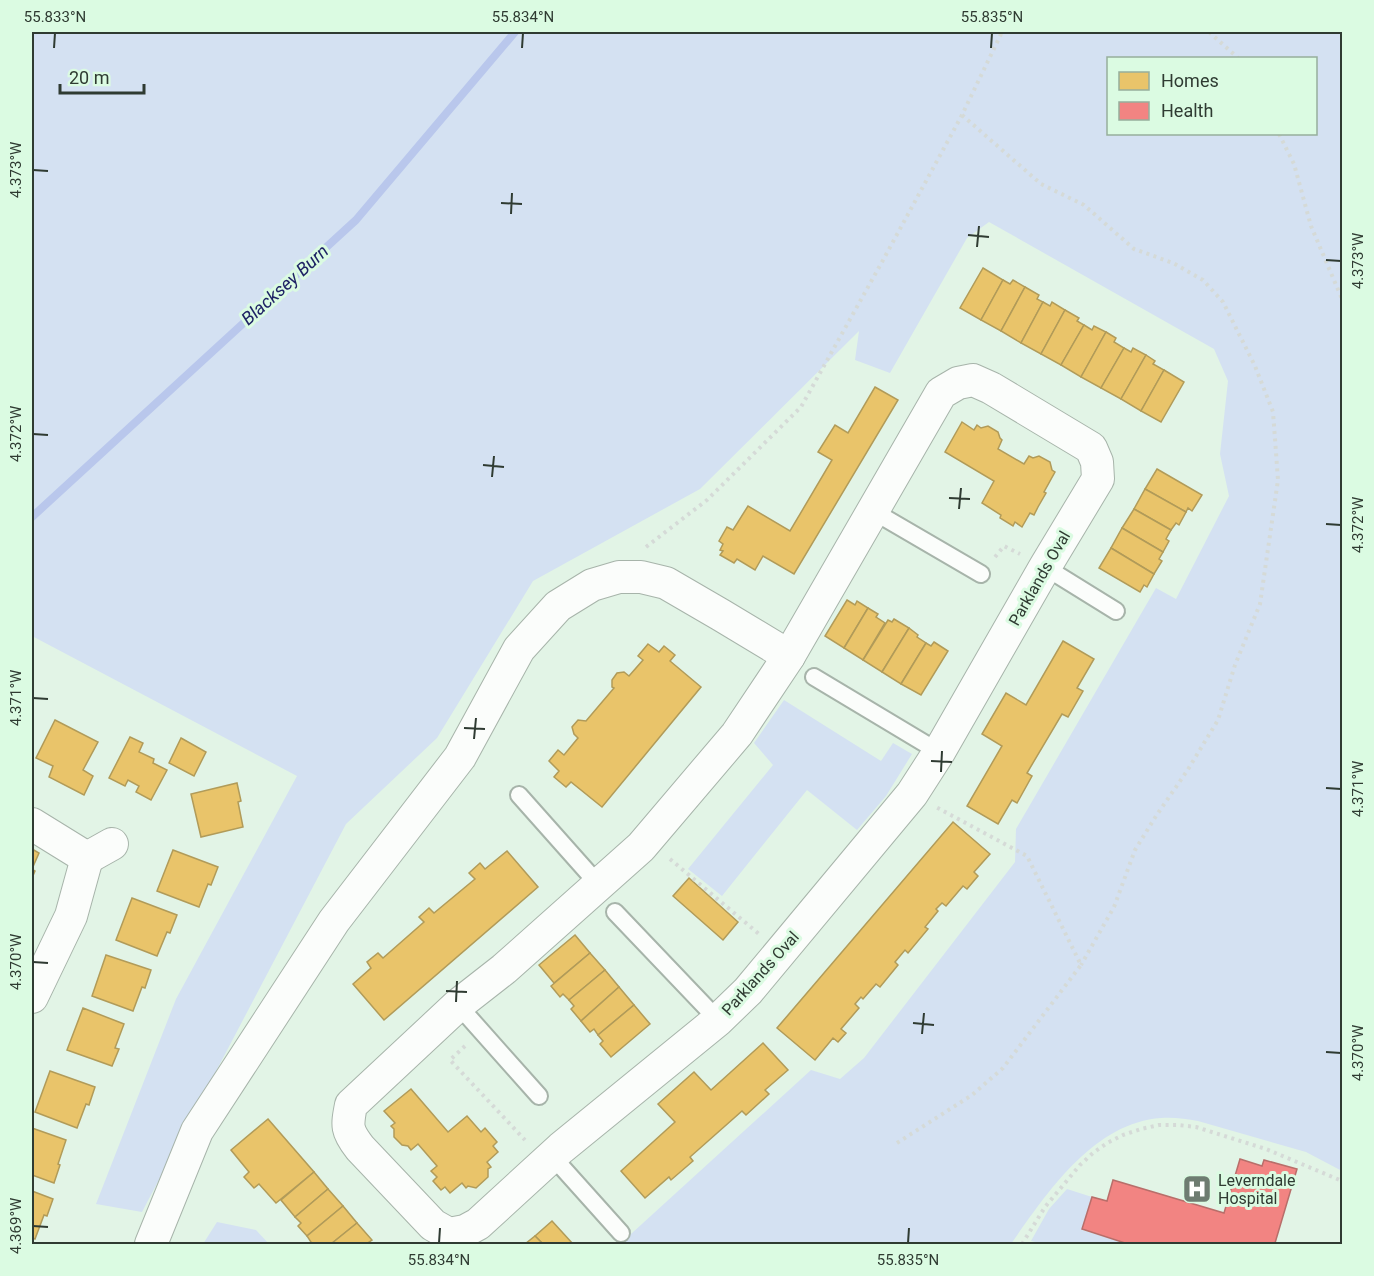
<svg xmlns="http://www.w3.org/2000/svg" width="1374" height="1276" viewBox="0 0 1374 1276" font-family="Roboto,sans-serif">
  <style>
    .green { fill: #d4e1f2; fill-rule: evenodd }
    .homes { fill: #e9c46a; stroke: #b19b59; stroke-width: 1.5 }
    .health { fill: #f28482; stroke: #b86e6a; stroke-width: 1.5 }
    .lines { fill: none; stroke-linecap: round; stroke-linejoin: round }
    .stream { stroke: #b9c7ec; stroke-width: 8 }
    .lane-casing { stroke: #a7b4aa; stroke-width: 20 }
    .street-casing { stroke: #a7b4aa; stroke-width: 34 }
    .path { stroke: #d5dad7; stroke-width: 4; stroke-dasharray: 3 4.5; stroke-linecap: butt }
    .lane { stroke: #fbfdfb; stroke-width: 16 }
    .street { stroke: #fbfdfb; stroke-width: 32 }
    .ticks { fill: none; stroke: #2f3b32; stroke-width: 2 }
    .labels { text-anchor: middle; stroke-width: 6; stroke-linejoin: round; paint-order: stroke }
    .street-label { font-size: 16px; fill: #2f3b32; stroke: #dbfbe2 }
    .poi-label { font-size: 16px; fill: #2f3b32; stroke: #dbfbe2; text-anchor: start }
    .water-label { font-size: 18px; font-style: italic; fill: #1f2365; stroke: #dbfbe2 }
    .neatline { fill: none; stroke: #2f3b32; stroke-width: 2 }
    .ticks-label { font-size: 15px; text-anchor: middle; fill: #2f3b32 }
  </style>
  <rect width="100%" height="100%" fill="#e2f4e6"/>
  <g class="green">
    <path d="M 32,32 L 1342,32 L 1342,1171 L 1306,1152 L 1198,1121 C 1186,1119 1174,1117 1161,1118 C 1093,1123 1047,1193 1011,1244 L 620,1244 L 811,1070 L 840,1079 L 864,1058 L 1015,862 L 1016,829 L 1156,588 L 1176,599 L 1229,496 L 1220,454 L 1228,381 L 1214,349 L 989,222 L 967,238 L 890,373 L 855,360 L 859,331 L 700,489 L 533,581 L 437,738 L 346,824 L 142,1212 L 96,1204 L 176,999 L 297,776 L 32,636 ZM 1108,58 L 1316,58 L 1316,134 L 1108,134 Z"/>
    <polygon points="784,700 881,761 893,743 912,754 886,796 857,830 807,790 722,896 688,869 773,765 754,743"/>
    <polygon points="1067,1189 1092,1197 1082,1230 1128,1244 1044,1244 1031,1241 1049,1209"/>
    <polygon points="217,1222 256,1230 269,1244 203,1244"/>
  </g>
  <g class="homes">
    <polygon points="983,268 1003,280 981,320 960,308"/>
    <polygon points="1003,280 1010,284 1013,280 1025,287 1001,331 981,320"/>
    <polygon points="1025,287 1039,295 1037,299 1043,302 1021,343 1001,331"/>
    <polygon points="1043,302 1050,306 1052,302 1065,310 1041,354 1021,343"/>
    <polygon points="1065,310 1079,318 1077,321 1084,325 1061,365 1041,354"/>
    <polygon points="1084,325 1092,330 1094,326 1106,332 1081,377 1061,365"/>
    <polygon points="1106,332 1116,338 1114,342 1124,348 1101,388 1081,377"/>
    <polygon points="1124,348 1131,352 1133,348 1146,355 1121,399 1101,388"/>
    <polygon points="1146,355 1155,361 1153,364 1164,370 1141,411 1121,399"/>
    <polygon points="1164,370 1184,382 1161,422 1141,411"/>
    <polygon points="875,387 898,400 794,574 763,556 755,570 737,559 734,563 720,555 723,551 720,550 723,544 719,541 727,527 733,530 748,506 790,531 832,460 818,452 835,425 848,433"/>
    <polygon points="962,422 974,430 977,425 981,428 988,426 998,432 1000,438 1002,440 998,449 1024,464 1029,456 1033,458 1039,456 1050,462 1052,470 1055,472 1044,492 1046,493 1038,507 1034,515 1030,513 1022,527 1015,522 1013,526 1000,518 1001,515 982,503 994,481 945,452"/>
    <polygon points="1157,469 1202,495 1192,511 1188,508 1186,512 1145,489"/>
    <polygon points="1145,489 1186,512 1179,525 1176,523 1171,530 1134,509"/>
    <polygon points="1134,509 1171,530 1166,539 1169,541 1163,552 1122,528"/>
    <polygon points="1122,528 1163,552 1159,559 1162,561 1154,574 1111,548"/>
    <polygon points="1111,548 1154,574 1147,587 1144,585 1140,592 1099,568"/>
    <polygon points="847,600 855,605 857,601 868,608 844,648 825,636"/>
    <polygon points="868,608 878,614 876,617 885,623 863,660 844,648"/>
    <polygon points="894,619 909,628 882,672 863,660 888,620 892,622"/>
    <polygon points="909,628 918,635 917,637 926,643 901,684 882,672"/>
    <polygon points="1063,641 1094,659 1077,688 1083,691 1068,717 1062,714 1027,773 1032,776 1017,803 1012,800 998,824 967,806 1002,746 982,734 1006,693 1026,705"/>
    <polygon points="934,642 948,651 921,695 901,684 926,643 931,646"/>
    <polygon points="648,644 659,652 664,646 675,655 670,661 701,687 602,807 571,782 566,787 554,777 559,771 549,761 558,750 564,755 578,738 574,734 572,727 578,720 586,721 614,688 612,687 612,680 617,673 624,672 629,676 643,660 638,656"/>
    <polygon points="55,720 98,742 83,770 93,776 84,795 49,777 53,766 36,758"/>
    <polygon points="130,737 143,743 139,752 154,759 153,763 167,770 151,800 136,792 139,786 128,780 125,786 109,778"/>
    <polygon points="181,738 206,752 194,776 169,763"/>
    <polygon points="237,783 241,801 238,802 243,827 201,837 191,794"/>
    <polygon points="953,822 990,854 974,872 978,876 967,889 963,886 946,906 942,903 936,909 938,911 925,927 928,929 908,953 905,950 895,962 898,965 880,987 876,984 863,999 861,997 855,1004 859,1008 841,1029 846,1033 838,1042 833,1038 815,1060 777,1028"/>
    <polygon points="32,849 39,853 32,869 35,871 32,878"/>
    <polygon points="173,850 218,867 211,885 208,884 199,907 157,891"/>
    <polygon points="507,851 538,887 384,1020 353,984 371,968 367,962 378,953 383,958 424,922 419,917 429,908 434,913 475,879 469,873 480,863 485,869"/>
    <polygon points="689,878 738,922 723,940 673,896"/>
    <polygon points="132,898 177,915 170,933 167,932 157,956 116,940"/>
    <polygon points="575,935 590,953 554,983 539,965"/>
    <polygon points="590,953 605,970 569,1000 563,994 560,997 551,986"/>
    <polygon points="106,955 151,970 145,988 142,987 133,1011 92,996"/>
    <polygon points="605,970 619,987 581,1021 571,1009 574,1006 569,1000"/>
    <polygon points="619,987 634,1005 598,1035 594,1029 590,1032 581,1021"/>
    <polygon points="634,1005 650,1024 611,1057 600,1044 603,1041 598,1035"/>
    <polygon points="83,1008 124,1024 115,1048 119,1049 112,1066 67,1050"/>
    <polygon points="763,1043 788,1070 765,1090 769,1094 746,1115 742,1111 690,1157 693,1161 671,1180 669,1177 645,1198 621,1171 675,1122 658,1104 694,1072 711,1090"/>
    <polygon points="50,1071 95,1087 89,1105 86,1104 77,1128 35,1112"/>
    <polygon points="411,1089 448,1132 467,1116 481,1132 485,1128 497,1142 493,1146 498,1152 487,1162 491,1167 488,1169 488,1177 476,1188 468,1186 466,1188 462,1183 450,1193 445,1187 441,1190 433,1181 437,1177 431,1171 437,1166 418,1144 411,1150 408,1146 402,1145 394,1137 394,1129 391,1126 395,1123 384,1111"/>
    <polygon points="268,1119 314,1172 276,1203 259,1184 254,1188 244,1177 249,1172 231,1150"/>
    <polygon points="32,1128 66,1140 58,1164 60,1165 54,1183 32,1175"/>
    <polygon points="314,1172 328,1189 295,1217 281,1200"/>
    <polygon points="328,1189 343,1206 307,1236 298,1226 301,1223 295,1217"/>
    <polygon points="32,1191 53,1199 47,1216 44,1215 35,1239 32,1238"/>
    <polygon points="343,1206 357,1223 331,1244 308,1244 311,1242 307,1236"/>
    <polygon points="552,1221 573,1244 543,1244 535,1236"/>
    <polygon points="357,1223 372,1240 366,1244 331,1244"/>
    <polygon points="535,1236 543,1244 525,1244"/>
  </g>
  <polygon class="health" points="1240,1159 1262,1166 1264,1160 1297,1169 1275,1243 1278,1244 1128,1244 1082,1229 1092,1197 1107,1201 1113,1180 1224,1213"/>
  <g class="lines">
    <polyline class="stream" points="32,517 356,220 515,32"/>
    <g class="lane-casing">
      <g id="lane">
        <polyline points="873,511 981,574"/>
        <polyline points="1045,567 1116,611"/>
        <polyline points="814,677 939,752"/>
        <polyline points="519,795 599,885"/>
        <polyline points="615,912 718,1020"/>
        <polyline points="458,1005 539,1096"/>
        <polyline points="552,1156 621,1233"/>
      </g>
    </g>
    <g class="street-casing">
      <g id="street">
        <path d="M 973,380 L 991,388 L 1091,448 L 1097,462 L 1098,479 L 1045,567 L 939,752 L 912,794 L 748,991 L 718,1020 L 561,1148 L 478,1224 L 465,1231 L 449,1234 L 433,1225 L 360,1148 C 346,1130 347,1126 351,1105 L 458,1005 L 504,969 L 641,847 L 737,734 L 789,656 L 941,393 L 958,383 Z"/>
        <polyline points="32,824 87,858 71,916 32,997"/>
        <polyline points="87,858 112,844"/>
        <polyline points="151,1244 197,1131 334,921 460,757 519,649 558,606 592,585 619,577 641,577 666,583 721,615 789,656"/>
      </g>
    </g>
    <g class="path">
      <polyline points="1209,32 1238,58"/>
      <polyline points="962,115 1041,184 1084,205 1134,249 1173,263 1203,280 1223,302 1255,366 1273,412 1278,480 1260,604 1235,665 1218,720 1187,771 1156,816 1135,850 1114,907 1081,965"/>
      <polyline points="1279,134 1294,164 1311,226 1342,299"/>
      <polyline points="646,547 707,500 801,407 882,262 962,115 1002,32"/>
      <polyline points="995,557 1004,546 1020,554"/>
      <polyline points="670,859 759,934"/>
      <polyline points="465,1046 450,1060 525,1140"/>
      <polyline points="897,1143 972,1095 1003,1068 1081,965 1027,856 936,807"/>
      <polyline points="1022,1244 1045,1207 1080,1165 1093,1153 1107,1143 1123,1135 1141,1129 1159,1125 1178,1125 1196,1127 1266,1149 1342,1181"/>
    </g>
    <use href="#lane" class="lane"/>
    <use href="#street" class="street"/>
  </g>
  <path class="ticks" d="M 54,48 L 55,33M 522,48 L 523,33M 991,48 L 992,33M 33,170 L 48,171M 501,203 L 522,204M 511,214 L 512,193M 968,235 L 989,237M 977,247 L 979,226M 1326,260 L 1341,261M 33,434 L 48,435M 483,465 L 504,467M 492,477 L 494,456M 949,498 L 970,499M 959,509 L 961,488M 1326,524 L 1341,525M 33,698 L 48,699M 464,728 L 485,729M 474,739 L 476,718M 931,761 L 952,762M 941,772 L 942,751M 1326,788 L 1341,789M 33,962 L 48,963M 446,991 L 467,992M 456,1002 L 457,981M 913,1023 L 934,1025M 922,1034 L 924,1013M 1326,1052 L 1341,1053M 33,1226 L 48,1227M 439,1243 L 440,1228M 908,1243 L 909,1228"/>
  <defs>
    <g id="hospital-square" transform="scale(1.5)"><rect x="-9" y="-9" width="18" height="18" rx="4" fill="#6e7c71" stroke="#dbfbe2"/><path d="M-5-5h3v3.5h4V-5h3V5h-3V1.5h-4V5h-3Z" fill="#fff"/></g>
  </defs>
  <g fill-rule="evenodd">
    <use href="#hospital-square" x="1197" y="1189"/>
  </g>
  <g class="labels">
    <g class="street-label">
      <text transform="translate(1039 578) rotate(-60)" y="6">Parklands Oval</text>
      <text transform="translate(760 973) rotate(-48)" y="6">Parklands Oval</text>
    </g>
    <g class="poi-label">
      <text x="1218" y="1186">Leverndale<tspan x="1218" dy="18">Hospital</tspan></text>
    </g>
    <g class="water-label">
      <text transform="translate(285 285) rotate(-42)" y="6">Blacksey Burn</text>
    </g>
  </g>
  <rect width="1374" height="1276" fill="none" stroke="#dbfbe2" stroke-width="66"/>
  <rect x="1107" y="57" width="210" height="78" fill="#dbfbe2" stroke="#96ae9c" stroke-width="1.5"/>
  <rect x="1119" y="72" width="30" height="18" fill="#e9c46a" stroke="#96ae9c" stroke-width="1.5"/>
  <text x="1161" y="87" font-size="18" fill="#2f3b32">Homes</text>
  <rect x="1119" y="102" width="30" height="18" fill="#f28482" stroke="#96ae9c" stroke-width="1.5"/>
  <text x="1161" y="117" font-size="18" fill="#2f3b32">Health</text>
  <path d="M60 84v9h84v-9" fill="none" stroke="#2f3b32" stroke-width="3"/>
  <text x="69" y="84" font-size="18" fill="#2f3b32" stroke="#dbfbe2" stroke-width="4.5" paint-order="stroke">20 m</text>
  <rect x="33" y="33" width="1308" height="1210" class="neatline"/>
  <g class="ticks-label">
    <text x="55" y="22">55.833°N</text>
    <text x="523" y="22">55.834°N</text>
    <text x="992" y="22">55.835°N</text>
    <text transform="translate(16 170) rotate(-90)" y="5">4.373°W</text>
    <text transform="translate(1358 261) rotate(-90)" y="5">4.373°W</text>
    <text transform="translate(16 434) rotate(-90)" y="5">4.372°W</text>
    <text transform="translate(1358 525) rotate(-90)" y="5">4.372°W</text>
    <text transform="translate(16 698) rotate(-90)" y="5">4.371°W</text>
    <text transform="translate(1358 789) rotate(-90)" y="5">4.371°W</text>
    <text transform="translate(16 962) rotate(-90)" y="5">4.370°W</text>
    <text transform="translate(1358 1053) rotate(-90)" y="5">4.370°W</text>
    <text transform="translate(16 1226) rotate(-90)" y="5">4.369°W</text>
    <text x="439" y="1265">55.834°N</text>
    <text x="908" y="1265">55.835°N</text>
  </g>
</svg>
